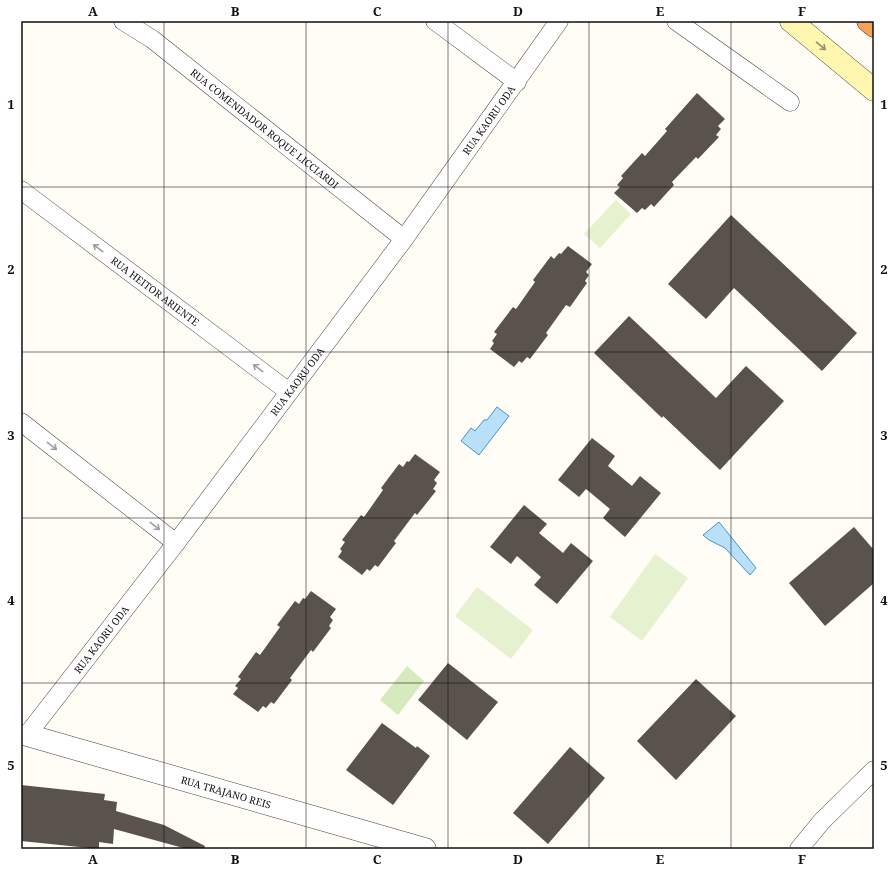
<svg xmlns="http://www.w3.org/2000/svg" width="895" height="870" viewBox="0 0 895 870" font-family="'Noto Serif',serif">
  <style>
    .green { fill: #d5ebbd }
    .pitch { fill: #e6f2cf }
    .water { fill: #b9e0f7; stroke: #3f96cf }
    .building { fill: #5a524d }
    .lines { fill: none; stroke-linecap: round; stroke-linejoin: round }
    .minor-casing { stroke: #444; stroke-width: 19 }
    .tertiary-casing { stroke: #444; stroke-width: 23 }
    .secondary-casing { stroke: #333; stroke-width: 23 }
    .motorway-casing { stroke: #222; stroke-width: 23 }
    .minor { stroke: #fff; stroke-width: 18 }
    .tertiary { stroke: #fff; stroke-width: 22 }
    .secondary { stroke: #fff6b0; stroke-width: 22 }
    .motorway { stroke: #f5a25d; stroke-width: 22 }
    .oneway { stroke: #948f68 }
    .oneway2 { stroke: #a0a0a0 }
    .grid { fill: none; stroke: #111; stroke-width: 1; stroke-opacity: 0.55 }
    .labels { text-anchor: middle; stroke-width: 4; stroke-linejoin: round; paint-order: stroke }
    .street-label { font-size: 10px; fill: #111; stroke: #fff }
    .neatline { fill: none; stroke: #111; stroke-width: 1.5 }
    .grid-label { font-size: 13px; text-anchor: middle; font-weight: bold; fill: #111 }
  </style>
  <rect width="100%" height="100%" fill="#fffdf5"/>
  <polygon class="green" points="407,666 424,681 398,715 380,700"/>
  <g class="pitch">
    <polygon points="616,200 631,214 600,248 584,234"/>
    <polygon points="655,554 688,578 642,641 610,617"/>
    <polygon points="477,587 533,630 511,659 455,616"/>
  </g>
  <g class="water">
    <polygon points="497,407 509,416 479,455 461,441 471,428 475,431 484,420 487,420"/>
    <polygon points="719,522 756,568 750,575 725,548 709,540 703,535"/>
  </g>
  <g class="building">
    <polygon points="697,93 725,119 718,126 721,129 716,135 719,137 698,159 696,157 672,182 674,185 654,207 651,204 645,210 642,208 637,213 614,193 620,187 617,185 623,178 621,176 642,153 645,156 667,131 665,129"/>
    <polygon points="731,215 857,333 822,371 734,288 706,319 668,284"/>
    <polygon points="568,246 592,264 586,272 589,275 585,281 587,283 570,307 566,305 546,333 548,335 530,359 527,357 522,363 519,361 514,367 490,349 494,343 492,341 497,334 494,332 513,307 516,309 535,282 533,280 551,256 554,259 559,253 561,254"/>
    <polygon points="629,316 716,398 746,366 784,401 720,470 663,416 662,418 594,353"/>
    <polygon points="592,438 615,456 608,466 632,486 640,476 661,493 625,537 603,518 610,509 586,489 579,497 558,480"/>
    <polygon points="415,454 440,472 434,480 437,483 433,489 436,491 417,515 415,513 394,541 396,543 378,567 375,565 370,571 367,569 362,575 338,557 342,551 340,549 345,542 342,540 361,515 364,517 383,490 381,488 399,464 403,467 407,461 409,462"/>
    <polygon points="524,505 547,524 539,533 563,553 571,543 593,561 557,604 534,585 541,577 517,556 511,564 490,547"/>
    <polygon points="854,527 874,550 874,583 825,626 789,583"/>
    <polygon points="311,591 336,609 330,617 333,620 329,626 331,628 313,652 311,650 290,678 292,680 274,704 271,702 266,708 263,706 258,712 233,694 238,688 235,686 241,679 238,677 256,652 260,655 280,627 277,625 295,601 299,604 303,598 305,599"/>
    <polygon points="448,663 498,702 467,740 418,700"/>
    <polygon points="696,679 736,716 676,780 637,741"/>
    <polygon points="382,723 416,748 417,746 430,756 393,805 346,770"/>
    <polygon points="570,747 605,778 548,844 513,813"/>
    <polygon points="21,785 105,794 104,800 117,802 116,811 164,825 205,846 204,849 187,849 114,829 113,844 99,842 99,849 21,841"/>
  </g>
  <g class="lines">
    <g class="minor-casing">
      <g id="minor">
        <path id="s1" d="M 123,21 L 152,39 L 404,239"/>
        <polyline points="435,21 517,82"/>
        <polyline points="676,21 790,102"/>
        <path id="s2" d="M 21,190 L 289,392"/>
        <polyline points="21,422 176,543"/>
        <path id="s3" d="M 27,735 L 176,543 L 404,239 L 559,21"/>
        <polyline points="799,849 822,821 874,770"/>
      </g>
    </g>
    <g class="tertiary-casing">
      <g id="tertiary">
        <path id="s4" d="M 27,735 L 425,849"/>
      </g>
    </g>
    <g class="secondary-casing">
      <polyline id="secondary" points="791,21 874,90"/>
    </g>
    <g class="motorway-casing">
      <polyline id="motorway" points="868,21 874,26"/>
    </g>
    <use href="#minor" class="minor"/>
    <use href="#tertiary" class="tertiary"/>
    <use href="#secondary" class="secondary"/>
    <use href="#motorway" class="motorway"/>
  </g>
  <defs><path id="oneway-shaft" d="M-6 0H5M1.5-3L5.5 0L1.5 3" fill="none" stroke-width="1.6" stroke-linecap="round" stroke-linejoin="round"/></defs>
  <use class="oneway" href="#oneway-shaft" transform="translate(821 46) rotate(40)"/>
  <g class="oneway2">
    <use href="#oneway-shaft" transform="translate(98 248) rotate(-143)"/>
    <use href="#oneway-shaft" transform="translate(258 368) rotate(-143)"/>
    <use href="#oneway-shaft" transform="translate(52 446) rotate(38)"/>
    <use href="#oneway-shaft" transform="translate(155 526) rotate(38)"/>
  </g>
  <path class="grid" d="M 164,21 L 164,849M 306,21 L 306,849M 448,21 L 448,849M 589,21 L 589,849M 731,21 L 731,849M 21,187 L 874,187M 21,352 L 874,352M 21,518 L 874,518M 21,683 L 874,683"/>
  <g class="labels">
    <g class="street-label">
      <text dy="4" stroke="none"><textPath href="#s3" startOffset="769">RUA KAORU ODA</textPath></text>
      <text dy="4" stroke="none"><textPath href="#s1" startOffset="178">RUA COMENDADOR ROQUE LICCIARDI</textPath></text>
      <text dy="4" stroke="none"><textPath href="#s2" startOffset="168">RUA HEITOR ARIENTE</textPath></text>
      <text dy="4" stroke="none"><textPath href="#s3" startOffset="445">RUA KAORU ODA</textPath></text>
      <text dy="4" stroke="none"><textPath href="#s3" startOffset="121">RUA KAORU ODA</textPath></text>
      <text dy="4" stroke="none"><textPath href="#s4" startOffset="207">RUA TRAJANO REIS</textPath></text>
    </g>
  </g>
  <rect width="895" height="870" fill="none" stroke="#ffffff" stroke-width="44"/>
  <rect x="22" y="22" width="851" height="826" class="neatline"/>
  <g class="grid-label">
    <text x="93" y="16">A</text>
    <text x="235" y="16">B</text>
    <text x="377" y="16">C</text>
    <text x="518" y="16">D</text>
    <text x="660" y="16">E</text>
    <text x="802" y="16">F</text>
    <text x="11" y="109">1</text>
    <text x="884" y="109">1</text>
    <text x="11" y="274">2</text>
    <text x="884" y="274">2</text>
    <text x="11" y="440">3</text>
    <text x="884" y="440">3</text>
    <text x="11" y="605">4</text>
    <text x="884" y="605">4</text>
    <text x="11" y="770">5</text>
    <text x="884" y="770">5</text>
    <text x="93" y="864">A</text>
    <text x="235" y="864">B</text>
    <text x="377" y="864">C</text>
    <text x="518" y="864">D</text>
    <text x="660" y="864">E</text>
    <text x="802" y="864">F</text>
  </g>
</svg>
